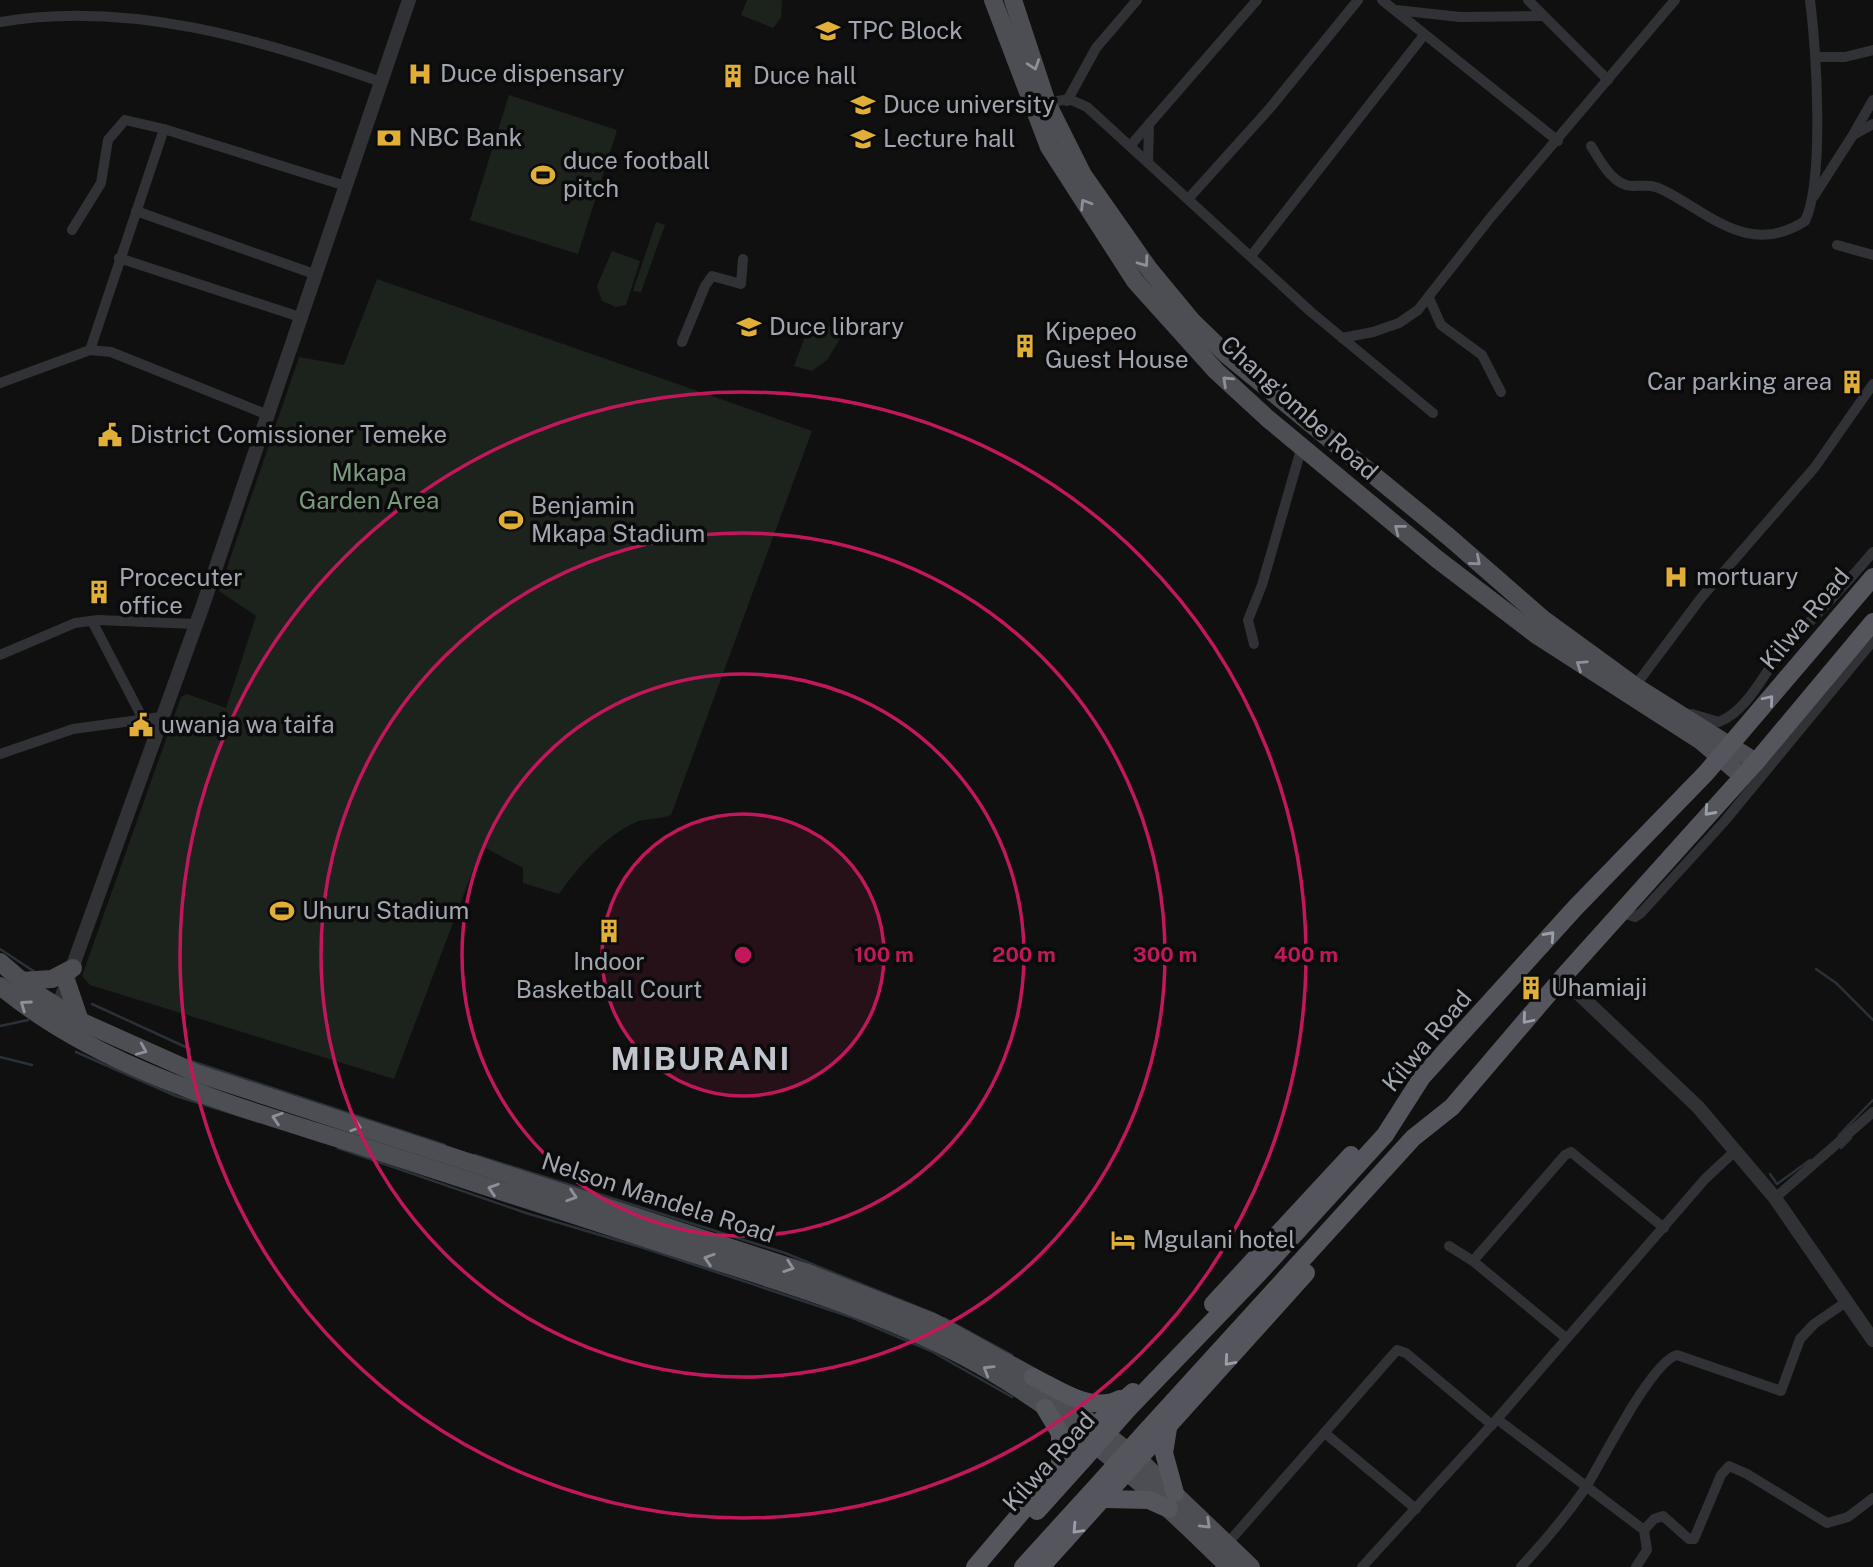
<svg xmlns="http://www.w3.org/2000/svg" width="1873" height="1567" viewBox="0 0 1873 1567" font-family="'Public Sans',sans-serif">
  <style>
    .green { fill: #1c231d }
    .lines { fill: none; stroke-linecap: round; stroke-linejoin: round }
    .stream { stroke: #2a3138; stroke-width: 2.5 }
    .minor { stroke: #313235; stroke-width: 10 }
    .tertiary { stroke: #313235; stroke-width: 14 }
    .primary { stroke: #4d4e54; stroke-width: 18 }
    .trunk { stroke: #55565d; stroke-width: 18 }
    .trunk-bridge { stroke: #55565d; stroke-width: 18 }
    .oneway { stroke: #8d909a }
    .oneway2 { stroke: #9a9ea9 }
    .ring { fill: none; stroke: #c2185b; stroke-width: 3.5 }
    .labels { text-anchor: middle; stroke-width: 7; stroke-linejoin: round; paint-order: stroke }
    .poi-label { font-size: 24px; fill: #a2a6b1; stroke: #0b0b0c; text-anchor: start }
    .street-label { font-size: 24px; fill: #a2a6b1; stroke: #0b0b0c }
    .park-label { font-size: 24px; fill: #7a9a7d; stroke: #0b0b0c }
    .district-label { font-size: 32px; font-weight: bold; letter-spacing: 2px; fill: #c2c5cd; stroke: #0b0b0c }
    .centre { fill: #c2185b; stroke: #0b0b0c; stroke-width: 3.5 }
    .ring-label { font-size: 21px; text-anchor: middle; font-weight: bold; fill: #c2185b; stroke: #0b0b0c; stroke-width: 7; stroke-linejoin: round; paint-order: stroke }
  </style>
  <rect width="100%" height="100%" fill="#101011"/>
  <g class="green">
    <polygon points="747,0 782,0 781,18 773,28 741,15"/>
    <polygon points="509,95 617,130 578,254 470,220"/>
    <polygon points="656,222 665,225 641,292 633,291"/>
    <polygon points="612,251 640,261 626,305 616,307 602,301 597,286"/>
    <path d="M 377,279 L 812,431 L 671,815 C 659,820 646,817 634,823 C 603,838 578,867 559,894 L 523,883 L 523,868 L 482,846 L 394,1079 L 90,985 L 82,976 L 181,697 L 187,694 L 226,708 L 256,616 L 219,591 L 299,357 L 344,365 Z"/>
    <polygon points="811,320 844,332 827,360 812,371 794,366"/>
  </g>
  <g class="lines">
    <g class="stream">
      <polyline points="0,949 35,972"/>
      <polyline points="1816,969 1836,983 1873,1020"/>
      <polyline points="92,1004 190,1049 188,1060 445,1145"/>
      <polyline points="0,1026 28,1020"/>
      <polyline points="76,1052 176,1096 259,1122"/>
      <polyline points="0,1057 32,1065"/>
      <polyline points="1839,1135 1873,1100"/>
      <polyline points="338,1148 526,1213 647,1249 851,1317 931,1351 1012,1397"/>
      <polyline points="1841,1148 1851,1138"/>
      <polyline points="475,1155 785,1253 935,1314"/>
      <polyline points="1770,1174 1777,1184 1810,1160"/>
      <polyline points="944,1318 1012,1355"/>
    </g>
    <g class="minor">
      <polyline points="1382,0 1558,141"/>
      <polyline points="1528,0 1608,80"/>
      <polyline points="1396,10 1460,17 1543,16"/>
      <path d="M 0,22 C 129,0 260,39 381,82"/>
      <polyline points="1816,57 1845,57 1873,50"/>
      <polyline points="1067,101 1096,48 1137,0"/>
      <polyline points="1047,103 1069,99 1087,107 1311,312 1433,413"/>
      <polyline points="1854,133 1873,100"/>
      <polyline points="1130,146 1257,0"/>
      <path d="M 1591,146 C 1600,160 1613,186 1632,186 C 1643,186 1653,184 1663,190 C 1711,214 1749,257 1805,221 C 1825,179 1816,48 1810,0"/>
      <polyline points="1148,162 1149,124"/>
      <polyline points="1814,196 1853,135 1873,124"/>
      <polyline points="1189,198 1270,108 1358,0"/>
      <polyline points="136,211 317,275"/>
      <polyline points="72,230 101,183 108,140 125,120 164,129 346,186"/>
      <polyline points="1837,245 1873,255"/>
      <polyline points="1251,256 1424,35"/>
      <polyline points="119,258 303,318"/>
      <polyline points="1429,298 1441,325 1482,355 1501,392"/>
      <polyline points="1342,338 1373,332 1399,323 1418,310 1491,217 1675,0"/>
      <polyline points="682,342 705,286 712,276 741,284 743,259"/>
      <polyline points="90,350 164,129"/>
      <polyline points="0,383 90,350 111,352 268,415"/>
      <polyline points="92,621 143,719"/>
      <polyline points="1254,644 1248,620 1262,585 1302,446"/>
      <polyline points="0,655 75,623 98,620 195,624"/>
      <polyline points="1635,686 1701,598 1815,467 1873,384"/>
      <path d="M 1692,714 L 1719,722 C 1752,708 1765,667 1789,643 C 1819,613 1846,584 1873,552"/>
      <polyline points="0,754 73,729 161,717"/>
      <polyline points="1622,913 1635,917 1641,913 1723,823 1873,641"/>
      <polyline points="1775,1198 1873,1112"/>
      <polyline points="1449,1246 1473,1261 1566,1338"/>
      <polyline points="1473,1261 1565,1155 1571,1152 1664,1228"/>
      <polyline points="1497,1419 1644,1530 1647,1550 1636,1567"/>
      <polyline points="1326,1434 1416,1509"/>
      <polyline points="1644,1530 1654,1519 1663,1516 1689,1539 1694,1539 1721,1475 1729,1466 1747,1474 1827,1523 1848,1517 1873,1498"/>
      <polyline points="1227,1544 1397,1350 1406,1353 1492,1425"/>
      <polyline points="1362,1567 1497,1419 1705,1179 1735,1151"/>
      <path d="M 1521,1567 C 1544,1542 1567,1515 1586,1487 C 1603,1460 1651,1362 1677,1355 L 1781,1391 L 1800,1339 L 1814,1324 L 1846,1302"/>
    </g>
    <g class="tertiary">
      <polyline points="1562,978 1698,1107 1775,1198 1873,1340"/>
      <polyline points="55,1015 202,608 409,0"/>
    </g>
    <g class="primary">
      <polyline points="993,0 1049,147 1135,281 1216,371 1267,418 1437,559 1538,636 1701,741 1742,776"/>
      <polyline points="1013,0 1047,103 1083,175 1149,269 1192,321 1227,355 1449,537 1543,619 1635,686 1756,762"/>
      <polyline points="0,962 36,993 80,1021 196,1073 805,1272 935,1323 1033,1377 1139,1460 1251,1567"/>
      <polyline points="21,981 52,979 73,968"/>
      <polyline points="67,983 80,1021"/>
      <path d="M 0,986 C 105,1073 244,1108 371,1149 C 479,1184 586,1219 694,1254 C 786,1284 879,1311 965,1357 C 1065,1410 1149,1488 1229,1567"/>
    </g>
    <g class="trunk">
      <polyline points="1213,1304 1351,1155"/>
      <path d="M 1033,1377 C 1058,1389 1092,1414 1120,1399"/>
      <polyline points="1045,1408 1060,1433 1060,1465"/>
      <polyline points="1128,1409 1260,1272 1385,1135 1422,1077 1575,908 1706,773 1873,577"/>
      <polyline points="1168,1428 1164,1453 1175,1493"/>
      <polyline points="1148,1429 1413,1138 1452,1107 1562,978 1756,762 1873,622"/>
      <polyline points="1106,1499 1149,1500 1169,1509"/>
      <polyline points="1037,1511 1082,1461"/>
      <polyline points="975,1567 1095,1426 1133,1392"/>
      <polyline points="1023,1567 1104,1478"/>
      <polyline points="1041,1567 1306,1273"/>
    </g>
    <g class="trunk-bridge">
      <polyline points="1082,1461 1128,1409"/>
      <polyline points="1104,1478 1148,1429"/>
    </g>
  </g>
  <defs><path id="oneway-chevron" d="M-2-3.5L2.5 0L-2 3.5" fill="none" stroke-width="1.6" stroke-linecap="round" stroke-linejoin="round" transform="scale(1.75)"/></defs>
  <g class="oneway">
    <use href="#oneway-chevron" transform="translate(1034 65) rotate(71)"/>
    <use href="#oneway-chevron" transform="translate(1085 204) rotate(-122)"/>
    <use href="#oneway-chevron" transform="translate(1144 262) rotate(54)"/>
    <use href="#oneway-chevron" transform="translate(1227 381) rotate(-137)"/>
    <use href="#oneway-chevron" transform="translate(1399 529) rotate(-142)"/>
    <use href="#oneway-chevron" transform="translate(1476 561) rotate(41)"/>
    <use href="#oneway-chevron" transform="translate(1581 665) rotate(-146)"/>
    <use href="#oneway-chevron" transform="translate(25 1005) rotate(-145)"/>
    <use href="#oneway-chevron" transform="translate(142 1050) rotate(23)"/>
    <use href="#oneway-chevron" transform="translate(277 1118) rotate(-162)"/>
    <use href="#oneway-chevron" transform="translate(356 1126) rotate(18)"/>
    <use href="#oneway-chevron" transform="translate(493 1189) rotate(-162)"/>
    <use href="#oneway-chevron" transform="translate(572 1196) rotate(18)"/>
    <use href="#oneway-chevron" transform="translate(709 1259) rotate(-162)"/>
    <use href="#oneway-chevron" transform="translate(789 1267) rotate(19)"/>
    <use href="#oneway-chevron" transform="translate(988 1370) rotate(-149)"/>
    <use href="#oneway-chevron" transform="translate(1206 1524) rotate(44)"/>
  </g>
  <g class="oneway2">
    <use href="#oneway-chevron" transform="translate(1769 700) rotate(-50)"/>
    <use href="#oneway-chevron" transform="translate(1709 811) rotate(132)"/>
    <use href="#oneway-chevron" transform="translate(1550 936) rotate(-48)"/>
    <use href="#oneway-chevron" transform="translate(1527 1019) rotate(130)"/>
    <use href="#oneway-chevron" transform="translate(1229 1361) rotate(131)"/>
    <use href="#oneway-chevron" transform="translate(1077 1529) rotate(133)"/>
  </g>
  <circle cx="743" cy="955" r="141" fill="#c2185b" fill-opacity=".12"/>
  <g class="ring">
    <circle cx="743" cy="955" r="141"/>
    <circle cx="743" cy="955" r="281"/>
    <circle cx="743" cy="955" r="422"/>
    <circle cx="743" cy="955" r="563"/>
  </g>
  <defs>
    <g id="university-bare" transform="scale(1.89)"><path d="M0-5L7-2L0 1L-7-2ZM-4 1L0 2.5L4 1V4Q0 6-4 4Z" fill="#e1af37" stroke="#0b0b0c" stroke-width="2.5" paint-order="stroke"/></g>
    <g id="hospital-bare" transform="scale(1.89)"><path d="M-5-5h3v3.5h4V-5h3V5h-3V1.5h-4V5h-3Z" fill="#e1af37" stroke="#0b0b0c" stroke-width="2.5" paint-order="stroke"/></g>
    <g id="building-bare" transform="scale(1.89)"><path d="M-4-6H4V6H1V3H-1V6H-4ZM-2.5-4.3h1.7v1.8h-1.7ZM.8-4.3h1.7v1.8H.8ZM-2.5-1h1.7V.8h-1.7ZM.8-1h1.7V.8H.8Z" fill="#e1af37" stroke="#0b0b0c" stroke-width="2.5" paint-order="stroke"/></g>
    <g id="bank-bare" transform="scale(1.89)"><path d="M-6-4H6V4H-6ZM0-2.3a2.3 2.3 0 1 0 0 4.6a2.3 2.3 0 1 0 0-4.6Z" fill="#e1af37" stroke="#0b0b0c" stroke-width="2.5" paint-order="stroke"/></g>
    <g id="stadium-bare" transform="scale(1.89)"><path d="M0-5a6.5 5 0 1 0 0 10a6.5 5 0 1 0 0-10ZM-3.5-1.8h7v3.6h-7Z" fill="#e1af37" stroke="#0b0b0c" stroke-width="2.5" paint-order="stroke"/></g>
    <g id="civic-bare" transform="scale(1.89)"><path d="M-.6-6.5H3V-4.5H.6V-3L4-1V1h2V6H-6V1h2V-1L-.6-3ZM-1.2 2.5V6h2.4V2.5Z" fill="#e1af37" stroke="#0b0b0c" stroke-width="2.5" paint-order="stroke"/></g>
    <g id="hotel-bare" transform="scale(1.89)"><path d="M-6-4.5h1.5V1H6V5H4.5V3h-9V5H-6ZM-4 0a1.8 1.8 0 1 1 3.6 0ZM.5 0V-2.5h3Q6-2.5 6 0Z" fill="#e1af37" stroke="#0b0b0c" stroke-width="2.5" paint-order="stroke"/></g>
  </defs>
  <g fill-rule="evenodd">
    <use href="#university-bare" x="828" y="31"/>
    <use href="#hospital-bare" x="420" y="74"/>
    <use href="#building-bare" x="733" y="76"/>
    <use href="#university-bare" x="863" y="105"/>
    <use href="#bank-bare" x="389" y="138"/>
    <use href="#university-bare" x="863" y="139"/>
    <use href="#stadium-bare" x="543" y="175"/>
    <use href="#university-bare" x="749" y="327"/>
    <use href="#building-bare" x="1025" y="346"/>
    <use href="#building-bare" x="1852" y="382"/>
    <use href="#civic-bare" x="110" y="435"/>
    <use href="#stadium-bare" x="511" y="520"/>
    <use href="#hospital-bare" x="1676" y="577"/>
    <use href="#building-bare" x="99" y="592"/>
    <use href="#civic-bare" x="141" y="725"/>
    <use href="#stadium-bare" x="282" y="911"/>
    <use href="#building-bare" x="609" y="931"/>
    <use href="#building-bare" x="1531" y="988"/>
    <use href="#hotel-bare" x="1123" y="1240"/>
  </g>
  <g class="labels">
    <g class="poi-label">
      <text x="848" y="39">TPC Block</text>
      <text x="440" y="82">Duce dispensary</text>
      <text x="753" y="84">Duce hall</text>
      <text x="883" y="113">Duce university</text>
      <text x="409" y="146">NBC Bank</text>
      <text x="883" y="147">Lecture hall</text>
      <text x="563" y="169">duce football<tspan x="563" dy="28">pitch</tspan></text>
      <text x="769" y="335">Duce library</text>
      <text x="1045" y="340">Kipepeo<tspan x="1045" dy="28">Guest House</tspan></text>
      <text x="1832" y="390" text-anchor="end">Car parking area</text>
      <text x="130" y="443">District Comissioner Temeke</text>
      <text x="531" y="514">Benjamin<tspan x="531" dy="28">Mkapa Stadium</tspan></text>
      <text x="1696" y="585">mortuary</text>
      <text x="119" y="586">Procecuter<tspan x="119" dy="28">office</tspan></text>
      <text x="161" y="733">uwanja wa taifa</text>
      <text x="302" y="919">Uhuru Stadium</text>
      <text x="609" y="970" text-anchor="middle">Indoor<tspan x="609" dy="28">Basketball Court</tspan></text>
      <text x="1551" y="996">Uhamiaji</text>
      <text x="1143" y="1248">Mgulani hotel</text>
    </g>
    <g class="street-label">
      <text transform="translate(1299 408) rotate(42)" y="8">Chang'ombe Road</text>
      <text transform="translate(1805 619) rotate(-50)" y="8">Kilwa Road</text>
      <text transform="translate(1427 1041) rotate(-50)" y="8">Kilwa Road</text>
      <text transform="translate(658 1198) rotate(18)" y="8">Nelson Mandela Road</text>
      <text transform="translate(1049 1462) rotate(-48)" y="8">Kilwa Road</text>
    </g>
    <g class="park-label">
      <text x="369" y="481">Mkapa<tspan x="369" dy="28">Garden Area</tspan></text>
    </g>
    <g class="district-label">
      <text x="701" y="1070">MIBURANI</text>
    </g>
  </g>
  <circle cx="743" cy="955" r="10" class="centre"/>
  <g class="ring-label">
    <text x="884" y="962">100 m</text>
    <text x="1024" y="962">200 m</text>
    <text x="1165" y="962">300 m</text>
    <text x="1306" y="962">400 m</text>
  </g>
</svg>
